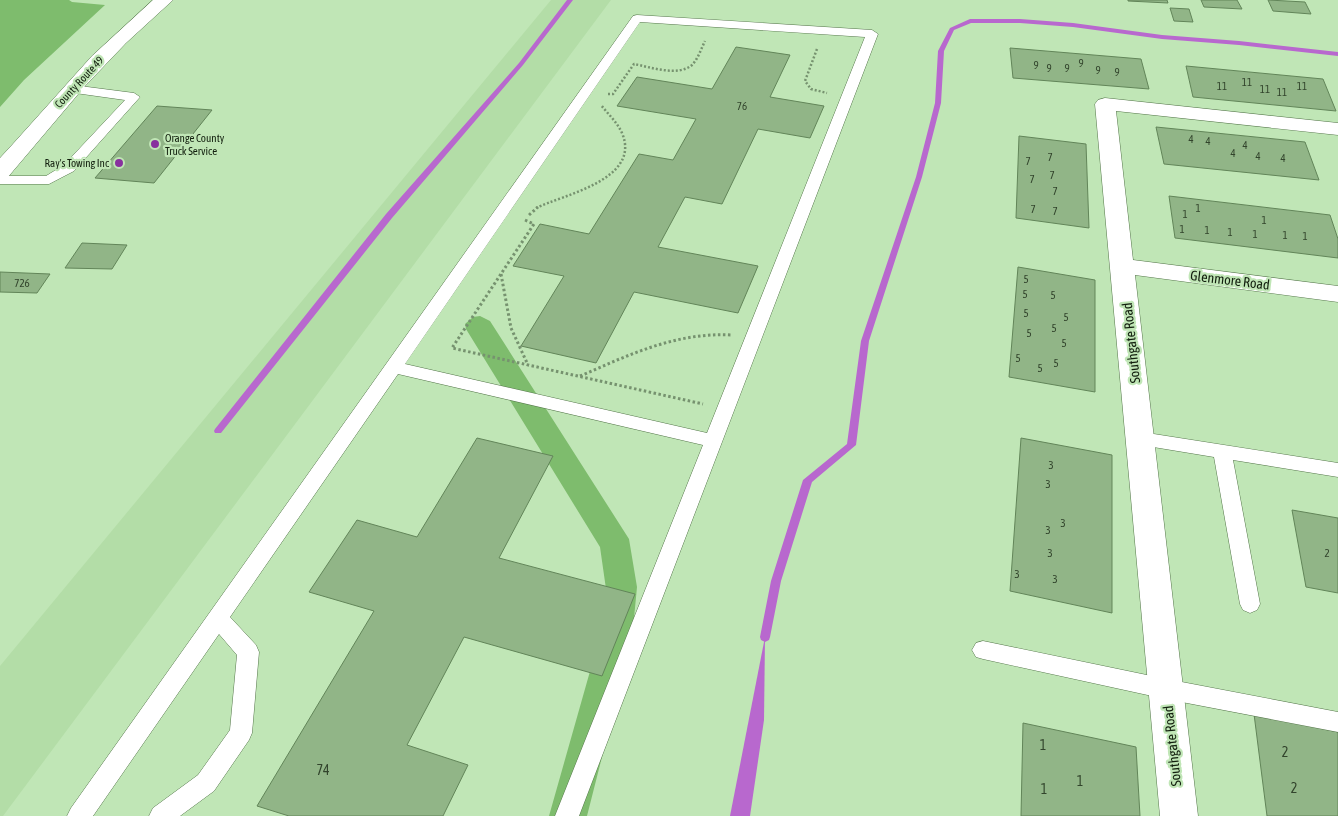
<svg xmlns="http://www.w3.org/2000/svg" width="1338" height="816" viewBox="0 0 1338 816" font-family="'Asap Condensed',sans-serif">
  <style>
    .built { fill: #b3dda7 }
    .green { fill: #7ebc6d }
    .water { fill: #b868ce }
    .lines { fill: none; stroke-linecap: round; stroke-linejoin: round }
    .stream { fill: #b868ce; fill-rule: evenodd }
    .building { fill: #91b587; stroke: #628559 }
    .lane-casing { stroke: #55764b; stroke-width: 1 }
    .street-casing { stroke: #55764b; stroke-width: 1 }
    .secondary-casing { stroke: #55764b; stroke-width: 1 }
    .path-far1 { stroke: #76926f; stroke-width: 2.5; stroke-dasharray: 2 2; stroke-linecap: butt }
    .path { stroke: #76926f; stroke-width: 3; stroke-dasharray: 2.5 2.5; stroke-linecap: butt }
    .lane { fill: #fff; fill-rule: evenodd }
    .street { fill: #fff; fill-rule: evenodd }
    .secondary { fill: #fff; fill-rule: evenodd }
    .poi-dot { fill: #88319e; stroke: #c0e6b6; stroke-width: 2 }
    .labels { text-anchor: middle; stroke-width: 4.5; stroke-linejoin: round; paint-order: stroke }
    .number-label { font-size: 11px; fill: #32442c }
    .far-street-label { font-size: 11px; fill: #121f0e; stroke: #c0e6b6 }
    .far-poi-label { font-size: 11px; fill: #121f0e; stroke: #c0e6b6; text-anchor: start }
    .street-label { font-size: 14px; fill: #121f0e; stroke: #c0e6b6 }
    .near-number-label { font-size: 14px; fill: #32442c }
  </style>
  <rect width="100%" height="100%" fill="#c0e6b6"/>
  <polygon class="built" points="551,0 611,0 3,816 0,816 0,666"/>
  <g class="green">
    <polygon points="0,0 69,0 72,2 105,5 24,80 0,107"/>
    <polygon points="480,316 490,321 629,539 637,587 632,639 587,816 549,816 600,636 606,589 600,547 466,329 465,324 473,317"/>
  </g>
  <polygon class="water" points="765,637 764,720 750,816 730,816"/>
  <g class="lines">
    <g class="stream">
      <polygon points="567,0 573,0 523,65 392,218 221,433 215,433 214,431 215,429 386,214 519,63"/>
      <polygon points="970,19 1020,19 1073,23 1162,35 1239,41 1338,52 1338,56 1239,45 1162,39 1073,27 1020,23 971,23 954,30 944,51 941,103 922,177 869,341 856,445 812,482 781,581 770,637 769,640 765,642 761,640 760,637 771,581 803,480 847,444 861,341 916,177 935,103 938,51 950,28"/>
    </g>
  </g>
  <g class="building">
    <polygon points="1128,0 1167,0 1168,3 1128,1"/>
    <polygon points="1201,0 1237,0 1242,9 1204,7"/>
    <polygon points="1268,0 1305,2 1311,14 1273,11"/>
    <polygon points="1170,8 1189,9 1193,22 1174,21"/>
    <polygon points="736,47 790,55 770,97 824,106 810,138 758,129 722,204 685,197 658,247 758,266 738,313 634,292 596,363 521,346 564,276 513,266 540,224 589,234 639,154 673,160 696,119 617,106 637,77 712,89"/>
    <polygon points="1010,48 1141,59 1149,89 1013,78"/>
    <polygon points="1186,66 1323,79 1336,111 1193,97"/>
    <polygon points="157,106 212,110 154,183 95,178"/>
    <polygon points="1156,127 1305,142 1319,180 1164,164"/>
    <polygon points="1019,136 1086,144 1089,228 1016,218"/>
    <polygon points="1169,196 1330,215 1338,239 1338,258 1175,238"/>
    <polygon points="82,243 127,245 112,269 65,268"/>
    <polygon points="1018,267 1095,280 1095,392 1009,377"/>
    <polygon points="0,272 50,274 37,293 0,292"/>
    <polygon points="477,438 553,456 499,558 635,594 602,676 464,637 407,745 468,765 443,816 289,816 257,806 374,611 309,592 357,520 417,537"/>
    <polygon points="1021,438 1112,455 1112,613 1010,591"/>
    <polygon points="1292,510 1338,518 1338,593 1306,587"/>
    <polygon points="1254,714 1338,732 1338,816 1267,816"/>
    <polygon points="1023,723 1136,747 1140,816 1021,816"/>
  </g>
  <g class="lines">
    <g class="lane-casing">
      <g id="lane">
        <path d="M 637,15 L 872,30 L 878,34 L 579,816 L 555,816 L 703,445 L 398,374 L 230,617 L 256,645 L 259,652 L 252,733 L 249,740 L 214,791 L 180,816 L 149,816 L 153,808 L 198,775 L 230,730 L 237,655 L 219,634 L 93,816 L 67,816 L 71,808 L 633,16 ZM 640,22 L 865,37 L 707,433 L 405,364 Z"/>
        <polygon points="72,85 134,93 140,97 74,171 49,184 0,184 0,176 46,176 64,165 125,100 68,92 66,89"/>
        <polygon points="1141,432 1338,463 1338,477 1233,460 1260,604 1257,610 1250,613 1243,610 1240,604 1214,457 1135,444 1132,439 1135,434"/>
        <polygon points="983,641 1166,679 1338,712 1338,732 1166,699 983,659 976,657 972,650 976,643"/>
      </g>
    </g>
    <g class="street-casing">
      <polygon id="street" points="1105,98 1338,123 1338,135 1116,111 1133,260 1338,286 1338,302 1135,275 1198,816 1160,816 1095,104 1098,100"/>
    </g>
    <g class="secondary-casing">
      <polygon id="secondary" points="153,0 173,0 126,43 85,86 8,177 0,179 0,158 12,145 92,56"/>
    </g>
    <g class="path-far1">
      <polyline points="817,49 805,81 811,89 827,93"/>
      <path d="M 608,94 L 613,94 L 634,64 C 650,67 678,77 692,65 C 698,59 701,49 705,41"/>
      <path d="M 536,208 C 562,195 642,180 622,133 C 617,122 608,114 601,105"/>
    </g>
    <g class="path">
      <polyline points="529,215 538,207"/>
      <polyline points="525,220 534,224 452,348 703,404"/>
      <polyline points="501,274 511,328 528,365"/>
      <path d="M 580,376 C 629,355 676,332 731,335"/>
    </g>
    <use href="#lane" class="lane"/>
    <use href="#street" class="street"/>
    <use href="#secondary" class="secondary"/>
  </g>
  <g class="poi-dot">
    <circle cx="155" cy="144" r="5"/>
    <circle cx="119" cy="163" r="5"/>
  </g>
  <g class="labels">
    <g class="number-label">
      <text x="1081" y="67">9</text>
      <text x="1036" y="69">9</text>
      <text x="1049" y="72">9</text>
      <text x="1067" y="72">9</text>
      <text x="1098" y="74">9</text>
      <text x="1117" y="76">9</text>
      <text x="1247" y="86">11</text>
      <text x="1222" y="90">11</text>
      <text x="1302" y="90">11</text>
      <text x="1265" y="93">11</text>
      <text x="1282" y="96">11</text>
      <text x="742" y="110">76</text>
      <text x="1191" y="143">4</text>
      <text x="1208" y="145">4</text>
      <text x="1245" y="149">4</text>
      <text x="1233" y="157">4</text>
      <text x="1258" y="160">4</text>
      <text x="1050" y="161">7</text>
      <text x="1283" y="162">4</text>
      <text x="1028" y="165">7</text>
      <text x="1052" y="179">7</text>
      <text x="1032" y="183">7</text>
      <text x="1055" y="195">7</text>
      <text x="1198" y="212">1</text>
      <text x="1033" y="213">7</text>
      <text x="1055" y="215">7</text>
      <text x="1185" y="218">1</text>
      <text x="1264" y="224">1</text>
      <text x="1182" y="233">1</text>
      <text x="1207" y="234">1</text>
      <text x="1230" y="236">1</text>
      <text x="1255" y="238">1</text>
      <text x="1285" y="239">1</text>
      <text x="1305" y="240">1</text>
      <text x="1026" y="283">5</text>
      <text x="22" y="287">726</text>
      <text x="1025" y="298">5</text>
      <text x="1053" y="299">5</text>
      <text x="1026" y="317">5</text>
      <text x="1066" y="321">5</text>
      <text x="1054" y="332">5</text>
      <text x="1029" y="337">5</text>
      <text x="1064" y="347">5</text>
      <text x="1018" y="362">5</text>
      <text x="1056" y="367">5</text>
      <text x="1040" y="372">5</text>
      <text x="1051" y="469">3</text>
      <text x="1048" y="488">3</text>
      <text x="1063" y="527">3</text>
      <text x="1048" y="534">3</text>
      <text x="1050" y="557">3</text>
      <text x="1327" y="557">2</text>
      <text x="1017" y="578">3</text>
      <text x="1055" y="583">3</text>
    </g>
    <g class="far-street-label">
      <text transform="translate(79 82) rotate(-47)" y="4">County Route 49</text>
    </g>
    <g class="far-poi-label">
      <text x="165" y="142">Orange County<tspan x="165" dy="13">Truck Service</tspan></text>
      <text x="109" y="167" text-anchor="end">Ray's Towing Inc</text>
    </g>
    <g class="street-label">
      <text transform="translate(1230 280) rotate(7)" y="5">Glenmore Road</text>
      <text transform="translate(1131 343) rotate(-96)" y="5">Southgate Road</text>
      <text transform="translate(1172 746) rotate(-96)" y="5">Southgate Road</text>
    </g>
    <g class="near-number-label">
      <text x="1043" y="750">1</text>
      <text x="1285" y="757">2</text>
      <text x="323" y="775">74</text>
      <text x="1080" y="786">1</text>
      <text x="1294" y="793">2</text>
      <text x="1044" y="794">1</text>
    </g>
  </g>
</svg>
